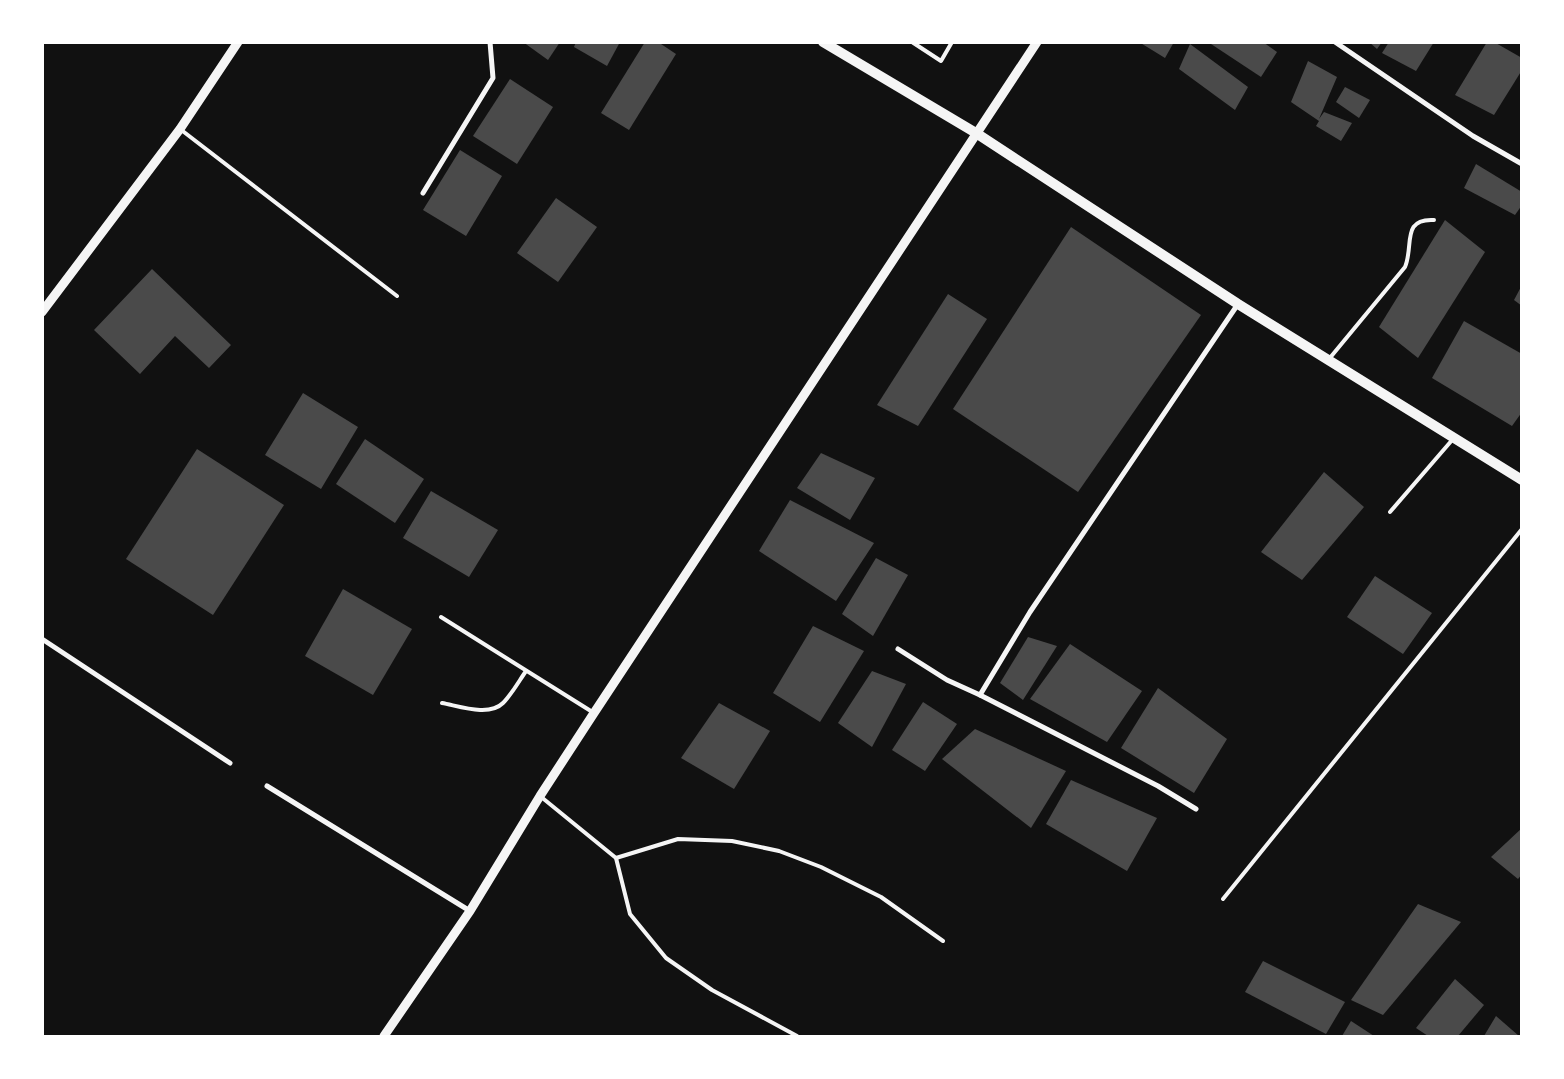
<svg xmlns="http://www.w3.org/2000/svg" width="1564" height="1079" viewBox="0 0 1564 1079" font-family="Barlow,sans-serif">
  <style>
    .building { fill: #4a4a4a }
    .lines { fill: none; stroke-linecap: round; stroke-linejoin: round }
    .service { stroke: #f5f5f5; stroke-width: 4 }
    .minor { stroke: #f5f5f5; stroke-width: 5 }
    .tertiary { stroke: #f5f5f5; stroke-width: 9 }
    .secondary { stroke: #f5f5f5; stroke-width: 10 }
  </style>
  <rect width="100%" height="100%" fill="#111"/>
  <g class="building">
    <polygon points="523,42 560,42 548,60"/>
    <polygon points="576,42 620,42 607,66 574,47"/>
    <polygon points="645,42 658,42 676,54 629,130 601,113"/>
    <polygon points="1139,42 1174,42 1165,58"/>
    <polygon points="1208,42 1263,42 1277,52 1261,77"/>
    <polygon points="1369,42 1382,42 1377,49"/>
    <polygon points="1389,42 1434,42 1416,71 1382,53"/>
    <polygon points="1487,42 1494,42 1522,58 1522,70 1494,115 1455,95"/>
    <polygon points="1190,44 1248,87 1235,110 1179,69"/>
    <polygon points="1308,61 1337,77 1319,119 1324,112 1352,123 1341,141 1316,126 1319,121 1291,102"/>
    <polygon points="510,79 553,107 517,164 473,136"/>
    <polygon points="1345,87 1370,100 1359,118 1336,102"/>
    <polygon points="460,150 502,176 466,236 423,210"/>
    <polygon points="1476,164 1522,192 1522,205 1515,215 1464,188"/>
    <polygon points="556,198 597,227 558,282 517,253"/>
    <polygon points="1445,220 1485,252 1418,358 1379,327"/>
    <polygon points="1071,227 1201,315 1078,492 953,409"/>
    <polygon points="152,269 231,345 209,368 175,336 140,374 94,330"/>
    <polygon points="1522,285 1522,306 1514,300"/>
    <polygon points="948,294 987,319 918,426 877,405"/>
    <polygon points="1464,321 1522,354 1522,412 1512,426 1432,378"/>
    <polygon points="303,393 358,427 321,489 265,455"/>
    <polygon points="365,439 424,479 395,523 336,484"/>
    <polygon points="197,449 284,505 213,615 126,559"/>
    <polygon points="821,453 875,478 850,520 797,488"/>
    <polygon points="1324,472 1364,507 1302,580 1261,552"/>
    <polygon points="431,491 498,530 469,577 403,538"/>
    <polygon points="790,500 874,543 836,601 759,551"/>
    <polygon points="876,558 908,575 873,636 842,614"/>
    <polygon points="1375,576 1432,613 1403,654 1347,617"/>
    <polygon points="343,589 412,629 373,695 305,656"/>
    <polygon points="813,626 864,651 820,722 773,693"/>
    <polygon points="1028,637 1057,646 1023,700 1000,683"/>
    <polygon points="1070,644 1142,691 1107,742 1030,699"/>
    <polygon points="872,671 906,684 872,747 838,723"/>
    <polygon points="1158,688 1227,739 1194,793 1121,748"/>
    <polygon points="923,702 957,724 925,771 892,750"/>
    <polygon points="719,703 770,731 734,789 681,758"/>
    <polygon points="975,729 1066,771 1031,828 942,759"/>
    <polygon points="1071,780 1157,818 1127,871 1046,824"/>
    <polygon points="1522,828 1522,874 1518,879 1491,857"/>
    <polygon points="1418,904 1461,922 1383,1015 1351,1000"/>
    <polygon points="1263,961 1345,1002 1326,1034 1245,992"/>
    <polygon points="1455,979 1484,1005 1458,1036 1428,1036 1416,1028"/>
    <polygon points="1496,1016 1519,1036 1484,1036"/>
    <polygon points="1351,1021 1374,1036 1342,1036"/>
  </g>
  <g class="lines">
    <g class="service">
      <polyline points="912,42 941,61 952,42"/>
      <polyline points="180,129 397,296"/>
      <path d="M 1329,359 L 1405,267 C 1414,246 1401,218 1434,220"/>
      <polyline points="1390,512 1453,439"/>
      <polyline points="441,617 594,713"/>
      <path d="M 442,703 C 459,706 489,717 503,703 C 512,694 519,681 526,671"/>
      <polyline points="540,796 616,858 630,914 666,958 712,990 797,1036"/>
      <polyline points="616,858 678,839 732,841 779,851 821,867 881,897 943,941"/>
      <polyline points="1223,899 1522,529"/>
    </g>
    <g class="minor">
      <polyline points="1335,42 1473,136 1522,164"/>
      <polyline points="423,193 493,78 490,42"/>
      <polyline points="42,639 230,763"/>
      <polyline points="898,649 947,680 980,695"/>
      <polyline points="267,786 470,911"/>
      <polyline points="1196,809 1158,786 980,695 1030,612 1238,304"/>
    </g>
    <g class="tertiary">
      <polyline points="42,312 180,129 238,42"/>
      <polyline points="384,1036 470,911 540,796 594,713 1037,42"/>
    </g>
    <polyline class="secondary" points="823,42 976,133 1238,304 1522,480"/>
  </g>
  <rect width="1564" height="1079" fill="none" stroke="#ffffff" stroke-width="88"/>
</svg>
